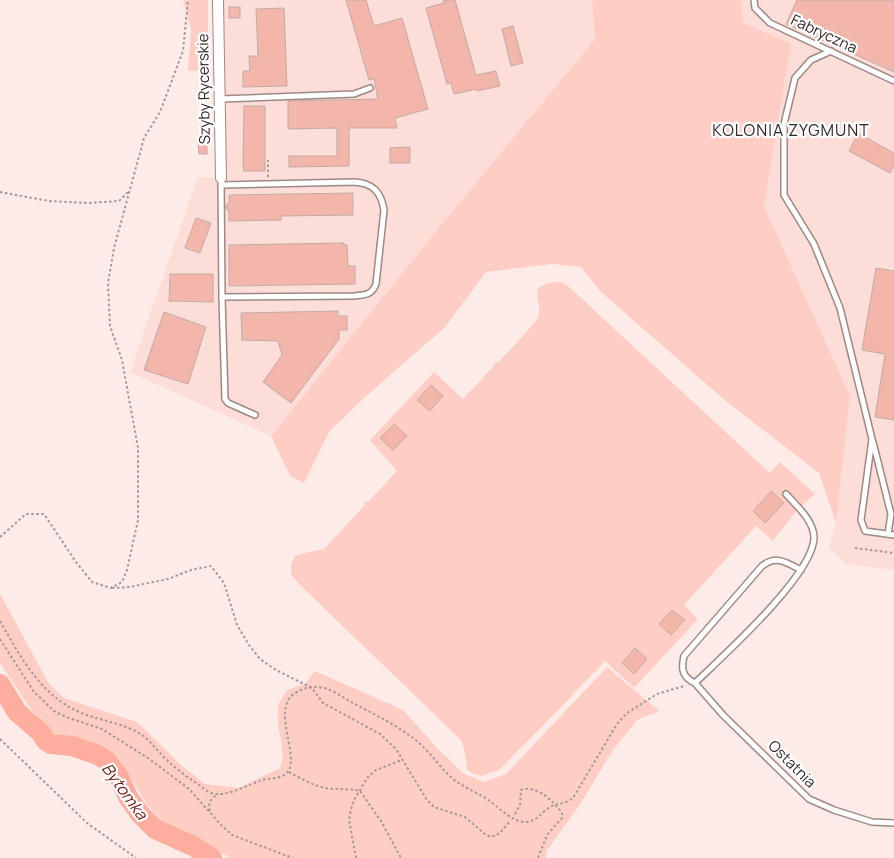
<svg xmlns="http://www.w3.org/2000/svg" width="894" height="858" viewBox="0 0 894 858" font-family="Manrope,sans-serif">
  <style>
    .built { fill: #fcddd7 }
    .green { fill: #fecec4 }
    .lines { fill: none; stroke-linecap: round; stroke-linejoin: round }
    .river { stroke: #fead9e; stroke-width: 20 }
    .building { fill: #f3b6aa; stroke: #c1aba7 }
    .lane-casing { stroke: #9d8985; stroke-width: 8 }
    .street-casing { stroke: #9d8985; stroke-width: 12 }
    .path { stroke: #a69895; stroke-width: 2; stroke-dasharray: 2.5 2.5; stroke-linecap: butt }
    .lane { stroke: #fff; stroke-width: 5 }
    .street { stroke: #fff; stroke-width: 10 }
    .labels { text-anchor: middle; stroke-width: 4.5; stroke-linejoin: round; paint-order: stroke }
    .street-label { font-size: 15px; fill: #2f2725; stroke: #fff }
    .neighbourhood-label { font-size: 16px; letter-spacing: 1px; fill: #2f2725; stroke: #fff }
    .water-label { font-size: 16px; font-style: italic; fill: #6e180b; stroke: #fff }
  </style>
  <rect width="100%" height="100%" fill="#fdebe7"/>
  <g class="built">
    <polygon points="223,0 592,0 595,39 437,230 271,436 130,372 198,177 226,178"/>
    <polygon points="740,0 894,0 894,570 846,564 829,548 836,523 850,396 764,206 791,44 744,23"/>
  </g>
  <g class="green">
    <polygon points="183,0 208,0 208,70 188,71 191,29"/>
    <polygon points="592,0 740,0 744,23 791,44 764,206 850,396 836,523 819,473 727,402 601,292 581,267 553,264 486,272 445,327 365,397 329,432 304,483 290,476 271,436 437,230 595,39"/>
    <path d="M 562,282 L 568,286 L 770,473 L 780,462 L 815,494 L 799,508 L 773,541 L 756,526 L 684,605 L 698,619 L 634,688 L 605,661 L 573,694 L 571,699 L 570,698 L 499,770 L 481,776 L 471,773 L 467,769 L 464,748 L 461,740 L 299,584 L 291,574 L 291,565 L 295,556 L 300,554 L 324,549 L 365,505 L 364,503 L 366,501 L 368,502 L 397,471 L 370,440 L 434,372 L 463,399 L 494,366 L 493,365 L 496,361 L 498,363 L 537,320 C 542,309 537,301 537,290 C 544,282 553,282 562,282 Z"/>
    <path d="M 0,594 L 49,684 L 64,698 L 137,722 L 181,765 L 205,784 L 238,788 L 280,768 C 288,746 273,726 279,704 C 281,699 285,694 287,690 L 305,684 L 315,671 L 403,710 L 438,749 L 464,774 L 484,782 L 506,774 L 607,667 L 659,711 L 637,720 L 613,750 L 579,806 L 547,850 L 546,858 L 230,858 L 205,842 L 166,826 L 147,805 L 119,759 L 77,739 L 52,736 L 28,705 L 0,663 Z"/>
  </g>
  <g class="lines">
    <polyline class="river" points="0,684 17,712 41,733 46,741 51,744 72,746 98,755 107,761 119,777 128,797 140,814 155,829 193,846 212,858"/>
  </g>
  <g class="building">
    <polygon points="346,0 366,0 374,26 402,18 428,109 395,118 397,128 349,128 349,166 289,167 289,156 337,156 337,128 288,129 288,101 378,99 374,79 369,80"/>
    <polygon points="443,0 455,0 476,75 496,71 500,86 477,91 476,89 454,94 451,83 447,84 426,8 444,3"/>
    <polygon points="797,0 894,0 894,72 786,24"/>
    <rect x="229" y="7" width="11" height="11"/>
    <polygon points="284,8 287,86 243,87 243,71 250,71 249,56 258,56 256,9"/>
    <polygon points="513,26 523,63 511,66 502,29"/>
    <polygon points="244,106 265,106 265,171 244,171 243,165"/>
    <polygon points="858,133 894,153 894,165 890,173 849,151"/>
    <polygon points="198,142 207,142 207,154 199,154"/>
    <polygon points="410,147 410,163 390,163 390,148"/>
    <polygon points="353,193 353,215 281,216 281,220 229,221 229,212 226,208 226,205 229,202 229,195"/>
    <polygon points="196,218 211,223 200,253 185,248"/>
    <polygon points="344,243 344,245 347,245 348,266 355,266 355,284 229,286 229,245"/>
    <polygon points="876,268 894,271 894,420 875,417 885,354 862,350"/>
    <polygon points="170,274 213,274 213,302 169,301"/>
    <polygon points="338,311 338,316 347,316 347,330 339,330 339,339 291,403 263,382 282,355 278,341 242,340 241,313"/>
    <polygon points="164,312 206,327 188,384 144,370"/>
    <polygon points="431,385 443,396 430,411 417,400"/>
    <polygon points="394,424 407,436 393,450 380,438"/>
    <polygon points="771,491 784,503 765,523 753,511"/>
    <polygon points="672,610 685,620 671,635 659,624"/>
    <polygon points="635,648 647,659 634,674 622,663"/>
  </g>
  <g class="lines">
    <g class="lane-casing">
      <g id="lane">
        <polyline points="754,0 755,8 770,23 894,81"/>
        <polyline points="831,51 811,60 795,78 784,124 784,195 814,244 840,308 872,439 861,520 865,531 894,535"/>
        <polyline points="220,99 354,94 370,88"/>
        <path d="M 221,178 L 222,297 L 354,296 C 365,295 372,295 376,284 L 384,210 C 381,192 373,183 354,182 L 221,185"/>
        <polyline points="222,297 225,399 228,403 255,415"/>
        <polyline points="873,442 891,514 888,534"/>
        <path d="M 786,494 C 797,506 815,522 814,539 C 811,577 724,655 695,683 C 682,677 681,669 684,656 L 762,566 C 776,555 786,562 801,570"/>
        <polyline points="695,683 723,715 809,799 834,810 872,822 894,823"/>
      </g>
    </g>
    <g class="street-casing">
      <polyline id="street" points="218,0 221,178"/>
    </g>
    <g class="path">
      <polyline points="268,177 268,160"/>
      <polyline points="0,192 49,201 88,203 119,201 129,191"/>
      <polyline points="0,537 26,514 44,514 76,562 92,582 111,588 122,582 127,570 138,520 138,448 122,360 110,326 108,283 114,248 144,138 160,112 183,51 188,0"/>
      <polyline points="855,548 894,553"/>
      <polyline points="112,588 129,587 168,579 191,570 211,566 224,583 237,625 249,645 260,659 276,670 312,688 323,703 380,734 396,749 427,800 434,807 465,817 486,835 492,837 500,833 510,821"/>
      <path d="M 0,621 C 21,658 42,698 84,714 C 103,721 126,724 142,735 C 152,742 158,752 167,760 C 176,769 187,777 198,784 C 202,787 206,791 211,793 C 227,798 248,784 263,780 C 269,778 276,779 282,776 C 308,766 266,708 297,692 C 305,687 315,686 324,688 C 335,691 345,699 355,704 C 377,716 399,726 418,742 C 431,753 441,769 453,779 C 463,787 476,792 487,799 C 499,807 511,822 526,822 C 537,822 543,810 552,806 C 560,802 564,805 573,798 L 617,724 L 627,713 L 657,694 L 684,686"/>
      <polyline points="0,639 34,692 54,711 66,717 102,729 148,758 189,789 223,827 232,835 293,858"/>
      <polyline points="0,739 87,823 136,858"/>
      <path d="M 289,772 C 300,778 312,785 325,788 C 337,790 349,788 360,791 L 381,821 L 401,858"/>
      <path d="M 210,811 C 207,803 212,798 218,794"/>
      <path d="M 515,814 L 520,805 L 521,790 C 537,784 554,802 562,813 L 562,818 L 547,835 L 538,858"/>
      <polyline points="356,858 349,820 351,809 354,800 368,777 376,770 402,760"/>
    </g>
    <use href="#lane" class="lane"/>
    <use href="#street" class="street"/>
  </g>
  <g class="labels">
    <g class="street-label">
      <text transform="translate(824 34) rotate(25)" y="5">Fabryczna</text>
      <text transform="translate(204 89) rotate(-91)" y="5">Szyby Rycerskie</text>
      <text transform="translate(792 764) rotate(45)" y="5">Ostatnia</text>
    </g>
    <g class="neighbourhood-label">
      <text x="791" y="136">KOLONIA ZYGMUNT</text>
    </g>
    <g class="water-label">
      <text transform="translate(125 791) rotate(54)" y="6">Bytomka</text>
    </g>
  </g>
</svg>
